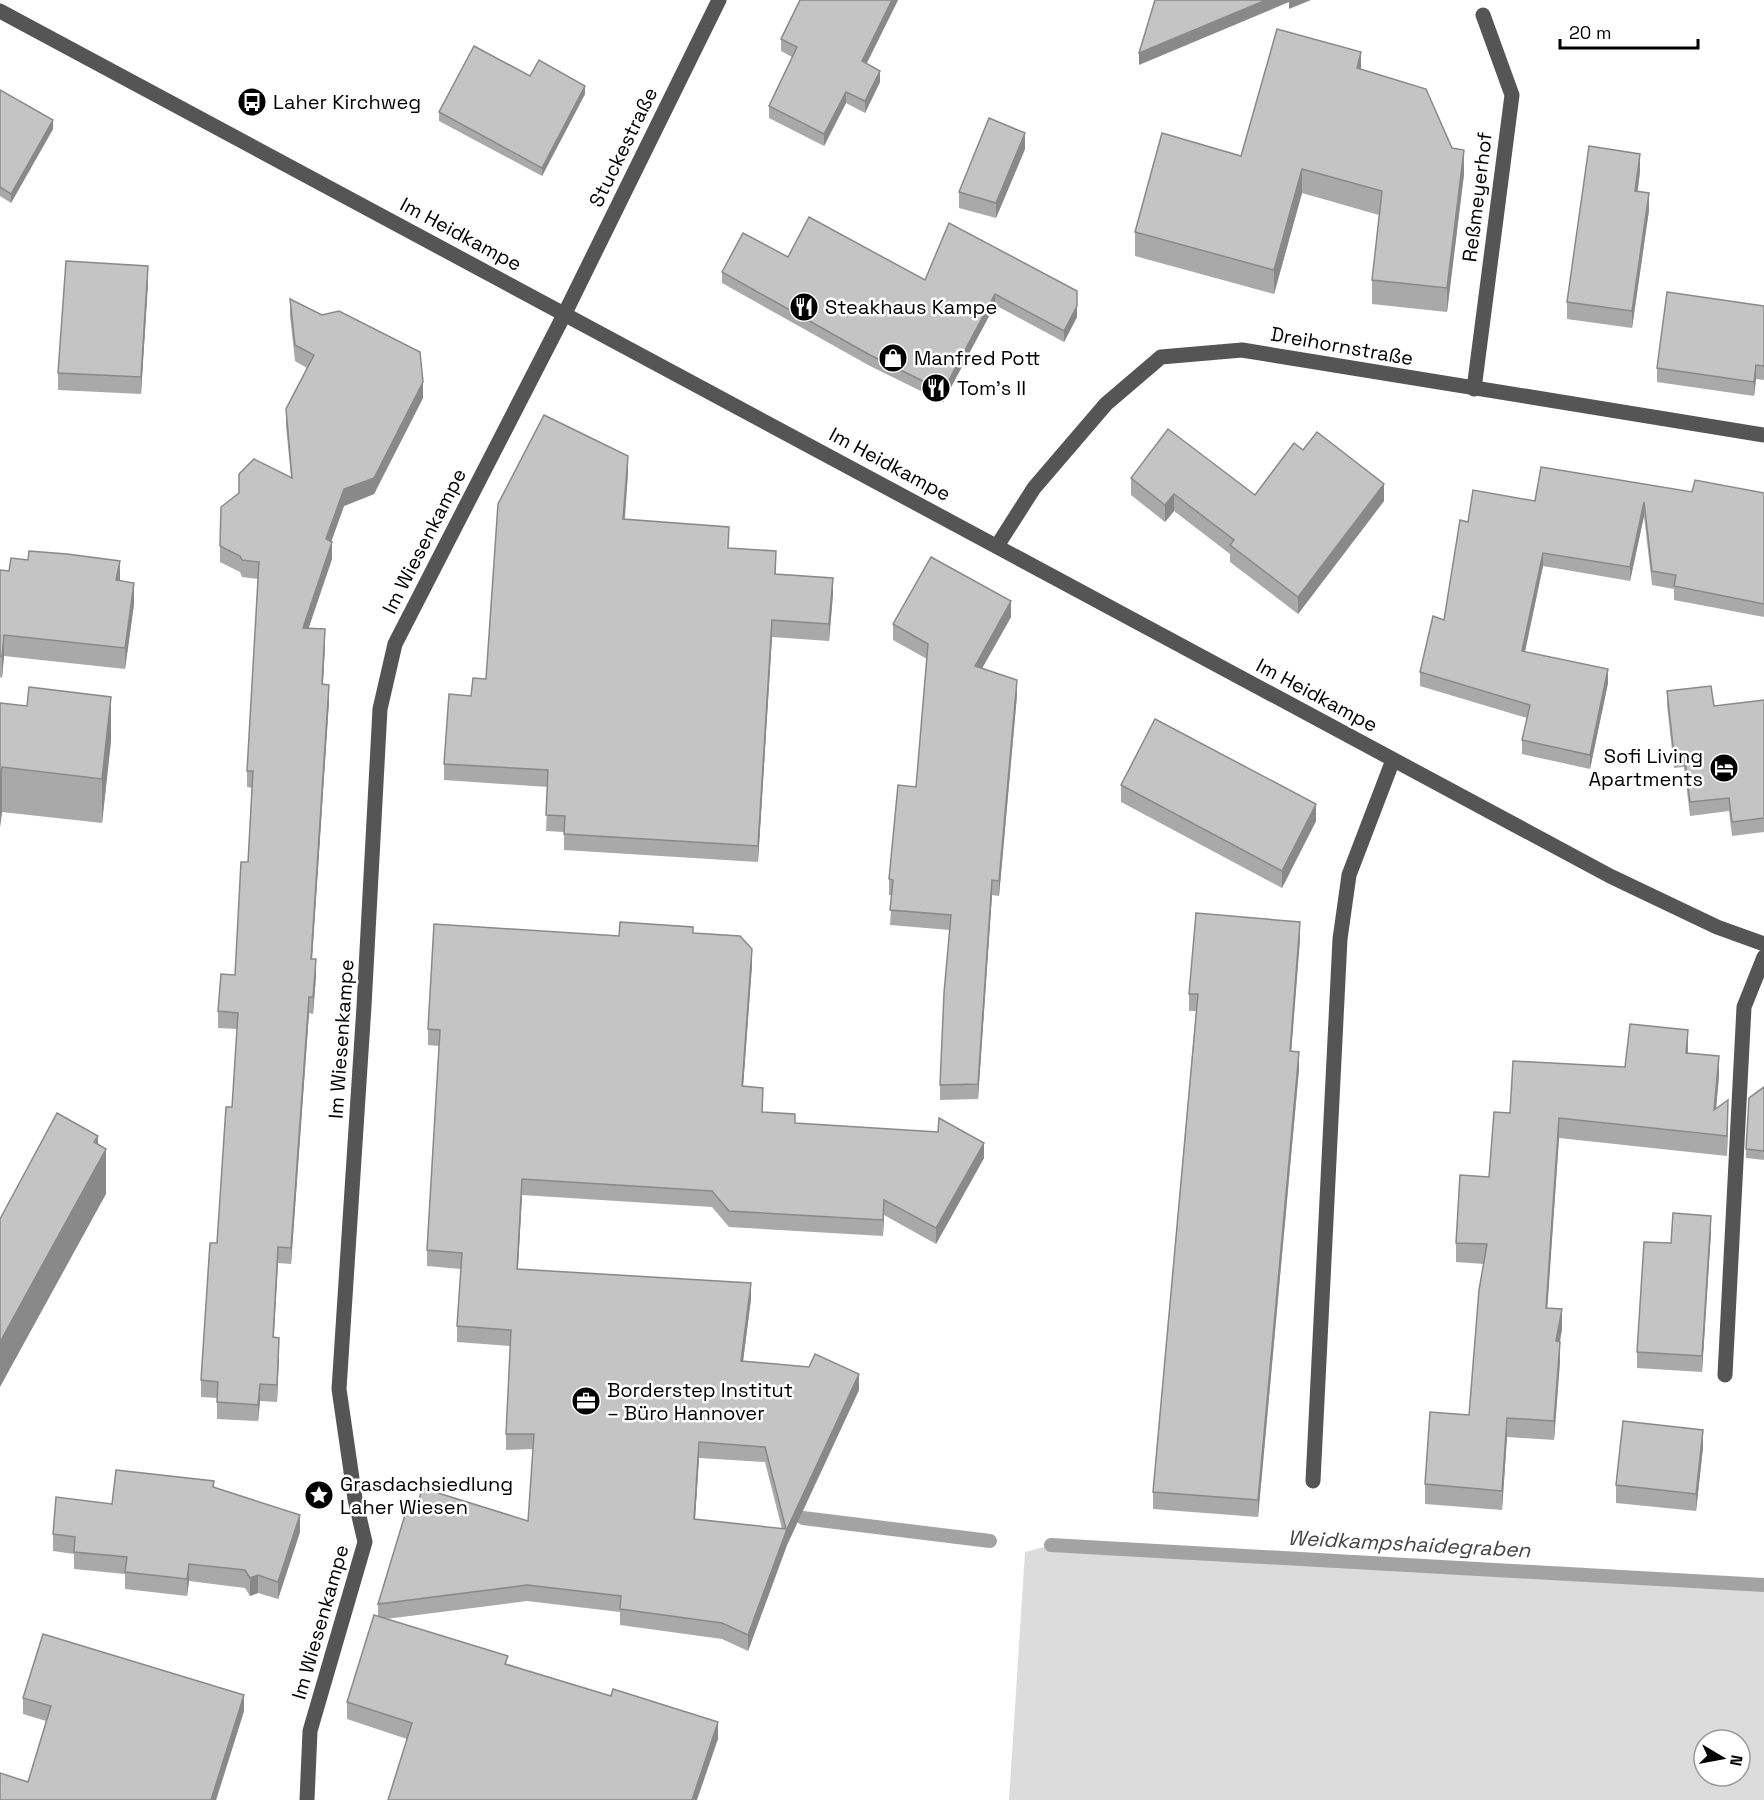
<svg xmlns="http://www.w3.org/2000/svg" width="1764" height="1800" viewBox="0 0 1764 1800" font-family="'Space Grotesk',sans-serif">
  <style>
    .green { fill: #dcdcdc; fill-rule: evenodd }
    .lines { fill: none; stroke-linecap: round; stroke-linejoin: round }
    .stream { stroke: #a3a3a3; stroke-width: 14 }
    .minor { stroke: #555; stroke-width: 15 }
    .wall { fill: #a9a9a9; fill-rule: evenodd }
    .shaded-wall { fill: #898989 }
    .building { fill: #c4c4c4; stroke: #898989; stroke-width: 1.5; fill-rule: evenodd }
    .labels { text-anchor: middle; stroke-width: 5; stroke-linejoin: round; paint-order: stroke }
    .poi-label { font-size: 20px; fill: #000; stroke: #fff; text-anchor: start }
    .street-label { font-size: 20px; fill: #000; stroke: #fff }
    .water-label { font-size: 21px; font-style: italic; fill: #444; stroke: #fff }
  </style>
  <rect width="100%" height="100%" fill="#fff"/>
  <path class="green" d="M 1051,1545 L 1764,1585 L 1764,1800 L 1009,1800 L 1025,1552 ZM 1704,1740 L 1740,1740 L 1740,1776 L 1704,1776 Z"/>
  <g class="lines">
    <g class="stream">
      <polyline points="803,1518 990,1541"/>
      <polyline points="1051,1545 1764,1585"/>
    </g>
    <g class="minor">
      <polyline points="0,11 1610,876 1717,927 1764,944"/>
      <polyline points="1474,389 1512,95 1483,15"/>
      <polyline points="997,546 1034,488 1106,404 1161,357 1242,350 1764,435"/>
      <polyline points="1725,1375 1744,1007 1764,957"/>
      <polyline points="1313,1481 1340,939 1349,875 1393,760"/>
      <polyline points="307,1800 310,1731 365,1542 355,1499 339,1389 364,1006 380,709 395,644 565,313 719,0"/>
    </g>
  </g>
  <g class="wall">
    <polygon points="800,0 898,0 866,64 880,82 865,113 846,103 824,146 769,118 769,106 792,57 781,51 781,39"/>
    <polygon points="1361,70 1464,174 1447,312 1372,304 1372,280 1379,215 1302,193 1274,294 1135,256 1135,232"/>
    <polygon points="530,76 585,94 542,176 439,121 439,112"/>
    <polygon points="0,90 53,129 11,203 0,196"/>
    <polygon points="1025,149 996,218 959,208 959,192"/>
    <polygon points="1640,171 1638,191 1649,210 1632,328 1567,319 1567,302"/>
    <polygon points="949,223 1077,317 1064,342 995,305 943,402 870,366 722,283 722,272 788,257 925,280"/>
    <polygon points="148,283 141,394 58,390 58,373"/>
    <polygon points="290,299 423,398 374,494 344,506 331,542 332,559 308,628 325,645 323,684 329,701 312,959 316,976 313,1014 309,1013 291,1264 278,1263 273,1338 279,1354 277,1402 260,1401 258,1421 217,1419 217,1398 201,1397 201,1380 232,1107 237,1029 218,1028 218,1011 235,975 248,862 253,788 247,787 247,771 258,579 242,577 240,572 220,562 220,546 291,477 286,426 286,409 307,368 295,361 290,316"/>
    <polygon points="1764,306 1764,380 1756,379 1754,396 1657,382 1657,368"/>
    <polygon points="1303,450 1384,501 1298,614 1230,562 1230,554 1174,511 1165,522 1131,495 1131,478 1255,495"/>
    <polygon points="628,473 625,519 729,548 776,567 776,574 833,594 829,641 772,637 758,862 564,850 564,832 546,831 548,787 444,780 444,764 471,696 486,679"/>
    <polygon points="1692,492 1764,493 1764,617 1674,600 1674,589 1652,585 1644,516 1630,581 1543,566 1525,652 1608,683 1590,769 1522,754 1522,740 1527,718 1420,686 1420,672 1444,620 1468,522 1535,501"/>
    <polygon points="0,570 120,581 134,604 125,669 4,656 2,678 0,677"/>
    <polygon points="1011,617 982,668 1017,695 999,896 992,895 978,1099 940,1100 940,1085 950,930 890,925 892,895 889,895 889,879 916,787 927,659 893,640 893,624"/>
    <polygon points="1667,691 1714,706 1764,700 1764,832 1732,836 1729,811 1690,816 1684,767 1674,768 1667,705"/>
    <polygon points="0,703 111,741 102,823 2,812 0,827"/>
    <polygon points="1121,785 1316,821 1282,888 1121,802"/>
    <path d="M 693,933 L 752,965 L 743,1086 L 763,1112 L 795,1123 L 984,1158 L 936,1244 L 884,1215 L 883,1236 L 729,1227 L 712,1207 L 522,1195 L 518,1269 L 751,1299 L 743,1361 L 859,1390 L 787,1545 L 748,1651 L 722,1639 L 620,1625 L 620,1612 L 527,1601 L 386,1619 L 508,1664 L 718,1739 L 407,1739 L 347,1719 L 347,1702 L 378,1616 L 378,1604 L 417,1508 L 528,1521 L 533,1449 L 506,1450 L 506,1434 L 511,1346 L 457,1342 L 457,1326 L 461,1269 L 427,1266 L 427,1250 L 439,1046 L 428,1045 L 428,1029 L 619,936 ZM 699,1458 L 765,1462 L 782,1529 L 695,1519 Z"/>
    <polygon points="1300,939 1291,1051 1299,1069 1258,1517 1153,1509 1153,1492 1196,1011 1189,1011 1189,994"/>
    <polygon points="1688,1050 1688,1053 1719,1076 1716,1109 1728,1120 1727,1156 1559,1138 1547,1308 1562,1329 1560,1342 1560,1361 1554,1440 1507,1437 1502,1510 1425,1504 1425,1484 1469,1415 1484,1264 1456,1262 1456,1243 1489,1177 1510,1113 1625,1067"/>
    <polygon points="1764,1087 1764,1160 1746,1158 1746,1149"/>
    <polygon points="1711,1232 1702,1372 1637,1368 1637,1352"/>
    <polygon points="1703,1447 1696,1511 1616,1503 1616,1485"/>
    <polygon points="214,1488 300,1532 278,1599 258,1593 250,1596 245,1588 189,1581 187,1596 125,1589 125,1574 74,1569 74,1554 53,1551 53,1534 112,1504"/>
    <polygon points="23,1698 244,1711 216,1800 0,1800 28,1782 46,1721 23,1714"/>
  </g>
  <g class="shaded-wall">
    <polygon points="892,0 898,0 862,73 862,61"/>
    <polygon points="1266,0 1311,0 1289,9 1289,2 1139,65 1139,53"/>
    <polygon points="1361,52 1361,76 1357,68"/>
    <polygon points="880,71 880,82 865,113 865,101"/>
    <polygon points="585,86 585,94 542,176 542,168"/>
    <polygon points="846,92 846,103 824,146 824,134"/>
    <polygon points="53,120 53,129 11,203 11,194"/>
    <polygon points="1025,133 1025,149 996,218 996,203"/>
    <polygon points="1464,150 1464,174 1447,312 1447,288"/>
    <polygon points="1640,154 1640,171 1635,208 1635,191"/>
    <polygon points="1302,169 1302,193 1274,294 1274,270"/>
    <polygon points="1649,193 1649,210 1632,328 1632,311"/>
    <polygon points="148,266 148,283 141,394 141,377"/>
    <polygon points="995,294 995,305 943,402 943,391"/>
    <polygon points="1077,306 1077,317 1064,342 1064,331"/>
    <polygon points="1756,365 1756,379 1754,396 1754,382"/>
    <polygon points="423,382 423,398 374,494 344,506 326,556 326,539 344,489"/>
    <polygon points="628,456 628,473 623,535 623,519"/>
    <polygon points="1384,484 1384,501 1298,614 1298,597"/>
    <polygon points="1174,494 1174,511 1165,522 1165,505"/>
    <polygon points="1644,502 1644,516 1630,581 1630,567"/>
    <polygon points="332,542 332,559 303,645 303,628"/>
    <polygon points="1543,553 1543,566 1522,665 1522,651"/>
    <polygon points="120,561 120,582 116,580"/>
    <polygon points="833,578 833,594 829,641 829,624"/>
    <polygon points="134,583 134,604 125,669 125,648"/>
    <polygon points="1011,601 1011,617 975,681 975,666"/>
    <polygon points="772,620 772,637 758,862 758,846"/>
    <polygon points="325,629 325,645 322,701 322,684"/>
    <polygon points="4,635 4,656 2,678 2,657"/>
    <polygon points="1608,669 1608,683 1590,769 1590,755"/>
    <polygon points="1017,680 1017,695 999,896 999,881"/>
    <polygon points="329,685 329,701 311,975 311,959"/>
    <polygon points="111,697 111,741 102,823 102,779"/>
    <polygon points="2,767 2,812 0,827 0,783"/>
    <polygon points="1316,804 1316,821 1282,888 1282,871"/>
    <polygon points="992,880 992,895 978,1099 978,1084"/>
    <polygon points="1300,922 1300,939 1290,1068 1290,1051"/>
    <polygon points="752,949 752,965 742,1102 742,1086"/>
    <polygon points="316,959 316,976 313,1014 313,997"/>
    <polygon points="309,997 309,1013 291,1264 291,1248"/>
    <polygon points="1688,1030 1688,1050 1686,1072 1686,1053"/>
    <polygon points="1299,1052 1299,1069 1258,1517 1258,1500"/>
    <polygon points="1719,1056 1719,1076 1714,1130 1714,1110"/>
    <polygon points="1728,1100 1728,1120 1727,1156 1727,1136"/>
    <polygon points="1559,1118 1559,1138 1546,1328 1546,1308"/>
    <polygon points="98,1136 98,1164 106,1149 106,1194 0,1387 0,1342"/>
    <polygon points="984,1143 984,1158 936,1244 936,1228"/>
    <polygon points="522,1179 522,1195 517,1284 517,1269"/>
    <polygon points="884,1200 884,1215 883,1236 883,1220"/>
    <polygon points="1711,1216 1711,1232 1702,1372 1702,1356"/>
    <polygon points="278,1247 278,1263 273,1354 273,1337"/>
    <polygon points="751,1283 751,1299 741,1377 741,1361"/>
    <polygon points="1562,1309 1562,1329 1556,1361 1556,1341"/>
    <polygon points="279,1338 279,1354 277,1402 277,1385"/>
    <polygon points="1560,1342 1560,1361 1554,1440 1554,1421"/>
    <polygon points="859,1374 859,1390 787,1545 748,1651 748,1635 787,1529"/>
    <polygon points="260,1384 260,1401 258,1421 258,1405"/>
    <polygon points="1507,1418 1507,1437 1502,1510 1502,1491"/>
    <polygon points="1703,1430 1703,1447 1696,1511 1696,1494"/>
    <polygon points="699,1442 699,1458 694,1535 694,1519"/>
    <polygon points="300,1515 300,1532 278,1599 278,1582"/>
    <polygon points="189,1564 189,1581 187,1596 187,1579"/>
    <polygon points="258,1575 258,1593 250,1596 250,1578"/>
    <polygon points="244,1695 244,1711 216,1800 211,1800"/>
    <polygon points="718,1722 718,1739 697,1800 692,1800"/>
  </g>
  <g class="building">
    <polygon points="800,0 892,0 862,61 880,71 865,101 846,92 824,134 769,106 797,47 781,39"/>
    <polygon points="1155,0 1266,0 1139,53"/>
    <polygon points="1277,29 1361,52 1357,68 1426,89 1452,148 1464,150 1447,288 1372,280 1382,191 1302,169 1274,270 1135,232 1162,133 1241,156"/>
    <polygon points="474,46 530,76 539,60 585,86 542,168 439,112"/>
    <polygon points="0,90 53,120 11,194 0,187"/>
    <polygon points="989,118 1025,133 996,203 959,192"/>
    <polygon points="1589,146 1640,154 1635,191 1649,193 1632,311 1567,302"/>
    <polygon points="809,217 925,280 949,223 1077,291 1077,306 1064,331 995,294 943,391 870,355 722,272 743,233 788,257"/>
    <polygon points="66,261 148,266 141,377 58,373"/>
    <polygon points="1667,292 1764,306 1764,366 1756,365 1754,382 1657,368"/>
    <polygon points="290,299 322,315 339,311 420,352 423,382 374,478 344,489 326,539 332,542 303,628 325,629 322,684 329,685 311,959 316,959 313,997 309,997 291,1248 278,1247 273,1337 279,1338 277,1385 260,1384 258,1405 217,1402 218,1382 201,1380 210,1243 217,1243 226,1107 232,1107 238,1013 218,1011 221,974 235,975 241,862 248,862 253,771 247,771 259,562 242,560 240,556 220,546 221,507 239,493 239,474 254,459 292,478 286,409 314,355 295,345"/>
    <polygon points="544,415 628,456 623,519 729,527 728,548 776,551 775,574 833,578 829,624 772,620 758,846 564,834 565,816 546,815 548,770 444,764 449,694 471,696 473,678 486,679 498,504"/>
    <polygon points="1168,429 1255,495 1294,443 1303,450 1317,432 1384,484 1298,597 1230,545 1234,540 1174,494 1165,505 1131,478"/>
    <polygon points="1541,467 1692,492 1695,480 1764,493 1764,604 1674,586 1676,575 1652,571 1644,502 1630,567 1543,553 1522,651 1608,669 1590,755 1522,740 1530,705 1420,672 1433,616 1444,620 1460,520 1468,522 1473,490 1535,501"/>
    <polygon points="29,551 67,554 120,561 116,580 134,583 125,648 4,635 2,657 0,656 0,570 9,571 11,558 28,560"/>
    <polygon points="931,557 1011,601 975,666 1017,680 999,881 992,880 978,1084 940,1085 944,993 951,915 890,910 893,880 889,879 898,785 916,787 928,644 893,624"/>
    <polygon points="1711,686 1714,706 1764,700 1764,818 1732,822 1729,798 1690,802 1684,753 1674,755 1667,691"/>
    <polygon points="29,687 111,697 102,779 2,767 0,783 0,703 27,706"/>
    <polygon points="1155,719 1316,804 1282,871 1121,785"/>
    <polygon points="1196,913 1300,922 1290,1051 1299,1052 1258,1500 1153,1492 1198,994 1189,994"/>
    <path d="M 620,922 L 693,927 L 693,933 L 740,936 L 752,949 L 742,1086 L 763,1088 L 762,1112 L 795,1114 L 795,1123 L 938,1132 L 939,1118 L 984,1143 L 936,1228 L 884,1200 L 883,1220 L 729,1211 L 712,1191 L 522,1179 L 517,1269 L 751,1283 L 741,1361 L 809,1367 L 815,1354 L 859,1374 L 787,1529 L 748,1635 L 722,1623 L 620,1609 L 621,1596 L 527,1585 L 378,1604 L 408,1505 L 417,1508 L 422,1488 L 528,1521 L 534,1434 L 506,1434 L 511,1330 L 457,1326 L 462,1253 L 427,1250 L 440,1030 L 428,1029 L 434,924 L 619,936 ZM 699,1442 L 765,1447 L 786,1529 L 694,1519 Z"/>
    <polygon points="1630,1024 1688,1030 1686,1053 1719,1056 1714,1110 1728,1100 1727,1136 1559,1118 1546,1308 1562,1309 1556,1341 1560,1342 1554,1421 1507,1418 1502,1491 1425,1484 1430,1412 1469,1415 1479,1290 1487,1244 1456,1243 1460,1175 1489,1177 1494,1112 1510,1113 1513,1061 1625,1067"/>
    <polygon points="1764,1087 1764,1151 1746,1149 1749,1098"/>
    <polygon points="57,1113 98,1136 94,1142 106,1149 0,1342 0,1219"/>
    <polygon points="1673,1213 1711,1216 1702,1356 1637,1352 1644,1242 1671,1243"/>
    <polygon points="1623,1421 1703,1430 1696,1494 1616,1485"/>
    <polygon points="116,1470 214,1481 213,1487 300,1515 278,1582 258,1575 250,1578 245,1570 189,1564 187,1579 125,1572 127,1557 74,1552 75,1537 53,1534 56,1497 112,1504"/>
    <polygon points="374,1615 508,1656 505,1664 611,1696 613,1689 718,1722 692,1800 388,1800 412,1723 347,1702"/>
    <polygon points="43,1634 244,1695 211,1800 0,1800 0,1773 28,1782 51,1706 23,1698"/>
  </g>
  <defs>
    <g id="bus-disc" transform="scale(1.5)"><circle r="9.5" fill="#000" stroke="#fff"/><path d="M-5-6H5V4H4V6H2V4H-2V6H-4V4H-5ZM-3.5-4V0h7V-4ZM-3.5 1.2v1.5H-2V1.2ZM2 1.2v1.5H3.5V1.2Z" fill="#fff"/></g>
    <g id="restaurant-disc" transform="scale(1.5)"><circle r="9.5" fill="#000" stroke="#fff"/><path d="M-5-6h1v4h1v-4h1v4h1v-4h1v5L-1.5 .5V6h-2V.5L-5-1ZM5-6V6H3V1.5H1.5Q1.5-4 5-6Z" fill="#fff"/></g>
    <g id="shop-disc" transform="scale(1.5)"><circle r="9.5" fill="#000" stroke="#fff"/><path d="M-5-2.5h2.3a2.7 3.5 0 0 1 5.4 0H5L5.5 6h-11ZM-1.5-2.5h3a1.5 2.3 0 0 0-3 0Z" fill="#fff"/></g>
    <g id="hotel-disc" transform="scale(1.5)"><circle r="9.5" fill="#000" stroke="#fff"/><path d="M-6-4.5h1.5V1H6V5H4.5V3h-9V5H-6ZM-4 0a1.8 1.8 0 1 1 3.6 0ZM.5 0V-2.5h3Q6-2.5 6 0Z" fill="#fff"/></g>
    <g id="office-disc" transform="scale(1.5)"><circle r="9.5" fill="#000" stroke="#fff"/><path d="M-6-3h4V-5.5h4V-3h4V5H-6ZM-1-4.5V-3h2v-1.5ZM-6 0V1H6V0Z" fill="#fff"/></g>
    <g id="sight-disc" transform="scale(1.5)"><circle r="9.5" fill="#000" stroke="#fff"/><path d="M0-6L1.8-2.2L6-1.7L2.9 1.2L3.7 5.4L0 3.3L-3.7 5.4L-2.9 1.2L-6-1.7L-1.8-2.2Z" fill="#fff"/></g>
  </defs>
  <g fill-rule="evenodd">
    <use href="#bus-disc" x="252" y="102"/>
    <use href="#restaurant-disc" x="804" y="307"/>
    <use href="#shop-disc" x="893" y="358"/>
    <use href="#restaurant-disc" x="936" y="388"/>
    <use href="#hotel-disc" x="1724" y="768"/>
    <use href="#office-disc" x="586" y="1401"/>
    <use href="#sight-disc" x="319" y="1495"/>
  </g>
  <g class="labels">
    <g class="poi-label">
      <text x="273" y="109">Laher Kirchweg</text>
      <text x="825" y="314">Steakhaus Kampe</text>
      <text x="914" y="365">Manfred Pott</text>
      <text x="957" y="395">Tom's II</text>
      <text x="1703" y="763" text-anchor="end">Sofi Living<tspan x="1703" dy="23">Apartments</tspan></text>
      <text x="607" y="1397">Borderstep Institut<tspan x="607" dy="23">– Büro Hannover</tspan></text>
      <text x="340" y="1491">Grasdachsiedlung<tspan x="340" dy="23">Laher Wiesen</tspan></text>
    </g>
    <g class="street-label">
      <text transform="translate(623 147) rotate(-64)" y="7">Stuckestraße</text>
      <text transform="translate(1477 197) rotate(-83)" y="7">Reßmeyerhof</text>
      <text transform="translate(461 234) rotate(28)" y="7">Im Heidkampe</text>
      <text transform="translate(1342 346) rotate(10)" y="7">Dreihornstraße</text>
      <text transform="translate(890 464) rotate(28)" y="7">Im Heidkampe</text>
      <text transform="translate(424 541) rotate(-63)" y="7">Im Wiesenkampe</text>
      <text transform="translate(1317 695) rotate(28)" y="7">Im Heidkampe</text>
      <text transform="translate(341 1039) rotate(-86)" y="7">Im Wiesenkampe</text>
      <text transform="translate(320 1622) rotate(-74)" y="7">Im Wiesenkampe</text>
    </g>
    <g class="water-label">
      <text transform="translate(1409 1544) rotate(3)" y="7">Weidkampshaidegraben</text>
    </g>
  </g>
  <g transform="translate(1722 1758) rotate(100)"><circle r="28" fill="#ffffff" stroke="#999999" stroke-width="1.5"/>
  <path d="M0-4.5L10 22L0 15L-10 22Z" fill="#000000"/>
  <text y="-9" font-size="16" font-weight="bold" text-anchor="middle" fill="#000000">N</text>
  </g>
  <path d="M1560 39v9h138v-9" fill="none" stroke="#000000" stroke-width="3"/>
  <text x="1569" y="39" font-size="18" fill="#000000" stroke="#ffffff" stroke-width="4.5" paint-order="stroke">20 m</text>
</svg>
